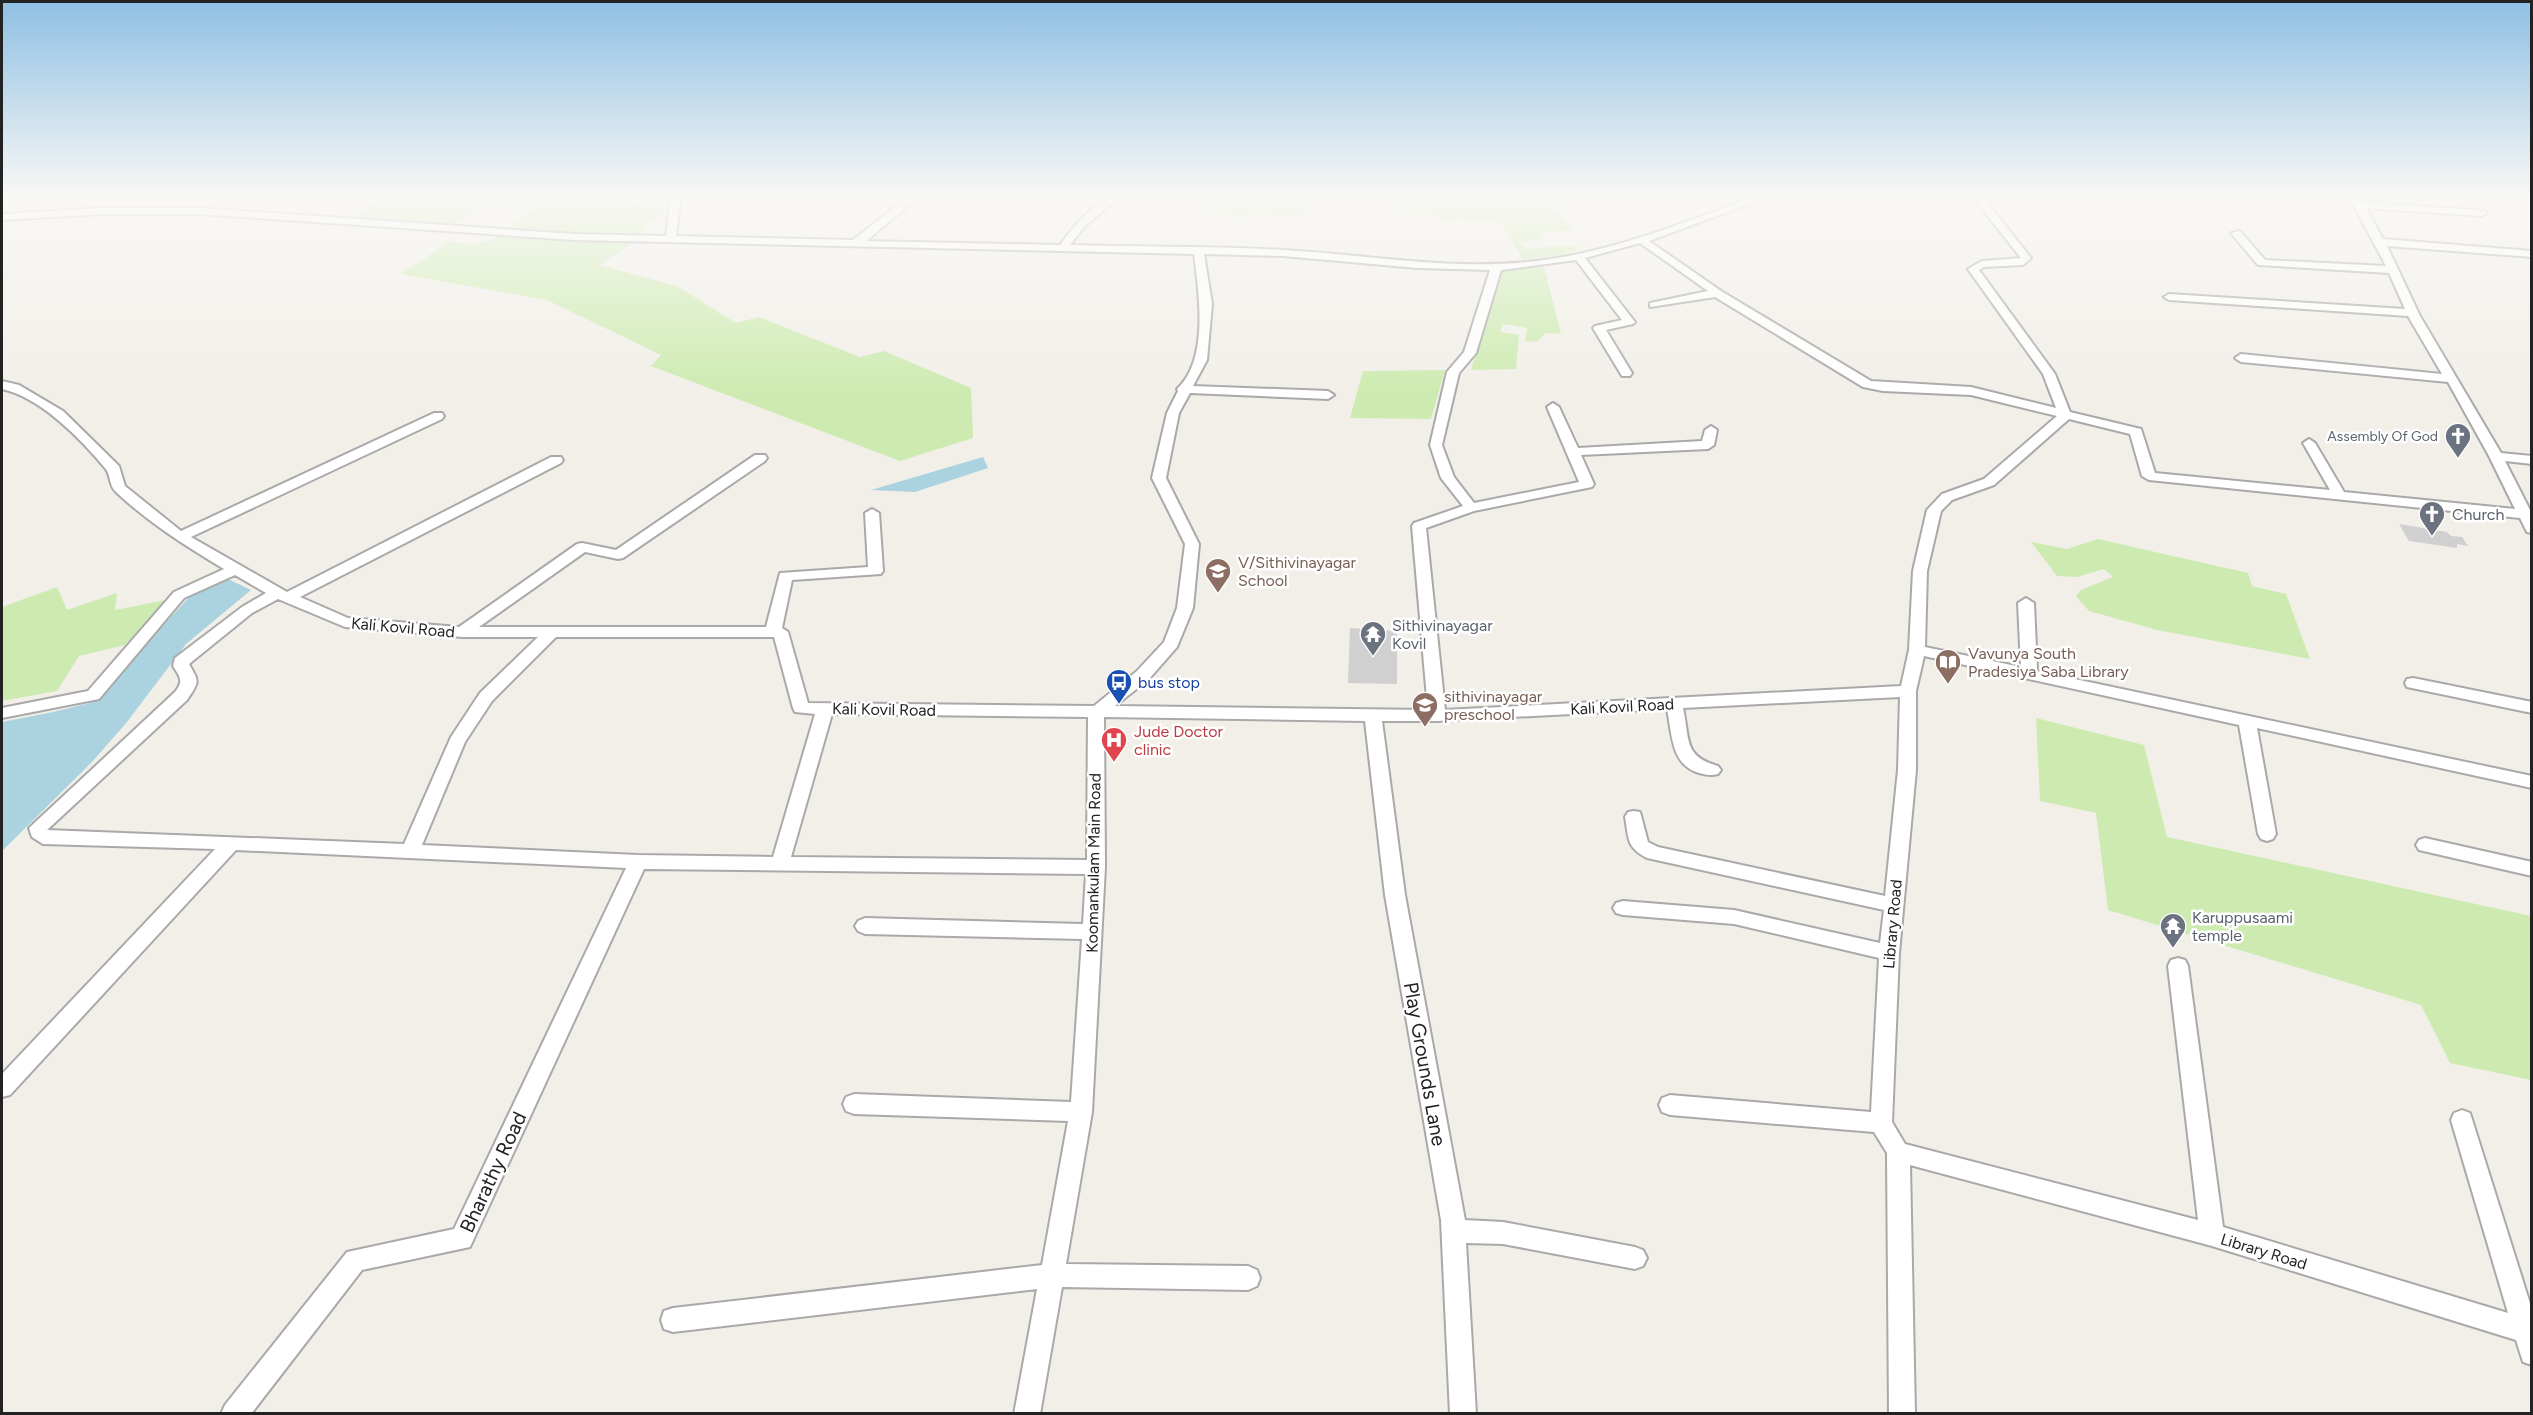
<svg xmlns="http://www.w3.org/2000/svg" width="2533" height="1415" viewBox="0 0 2533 1415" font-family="Figtree,sans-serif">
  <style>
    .religious { fill: #d0d0d0 }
    .grass { fill: #cdebb0 }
    .water { fill: #aad3df }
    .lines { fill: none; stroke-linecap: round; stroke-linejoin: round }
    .minor-casing { stroke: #a9a9a9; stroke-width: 4 }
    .minor { fill: #fff; fill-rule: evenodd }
    .labels { text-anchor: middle; stroke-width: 5; stroke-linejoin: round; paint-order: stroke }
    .far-worship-label { font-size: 14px; fill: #5b616d; stroke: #fff; text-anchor: end }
    .worship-label { font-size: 16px; fill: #5b616d; stroke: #fff; text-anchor: start }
    .education-label { font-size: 16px; fill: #785e54; stroke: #fff; text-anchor: start }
    .street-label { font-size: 16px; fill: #222; stroke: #fff }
    .transit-label { font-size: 16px; fill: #164399; stroke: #fff; text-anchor: start }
    .health-label { font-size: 16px; fill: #be3a42; stroke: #fff; text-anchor: start }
    .near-street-label { font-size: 20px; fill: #222; stroke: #fff }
  </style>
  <rect width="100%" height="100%" fill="#f2efe9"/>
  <g class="religious">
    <polygon points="2399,524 2447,532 2451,536 2462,537 2468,546 2457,544 2457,548 2409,541"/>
    <polygon points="1350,628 1397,631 1397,684 1348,683"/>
  </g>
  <g class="grass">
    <polygon points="386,195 627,195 629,203 671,200 667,211 650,221 630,245 599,265 677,286 736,323 759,317 860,357 884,351 971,388 973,438 900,461 651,366 661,355 547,300 401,274 449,242 480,244 497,237 536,205 487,203 455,224 352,217"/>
    <polygon points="1213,195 1314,195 1308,198 1301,217 1254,213 1248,218 1203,210"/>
    <polygon points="1378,195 1486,195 1488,199 1551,199 1572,230 1540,233 1545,239 1521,242 1526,249 1574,245 1576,250 1561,255 1523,260 1500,221 1459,219 1444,221 1438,215 1398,213 1394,201 1377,198"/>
    <polygon points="1544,267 1561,334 1545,333 1537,342 1525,341 1527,328 1503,324 1500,332 1519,335 1516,369 1471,370 1499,275 1504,269"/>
    <polygon points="1445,370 1431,419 1350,418 1363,371"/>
    <polygon points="2098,539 2248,573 2252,586 2286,594 2310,659 2157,630 2089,611 2076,596 2081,590 2113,577 2104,569 2077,577 2057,576 2031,542 2067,549"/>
    <polygon points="57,587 67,610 117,593 115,610 166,600 125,645 79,656 57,691 2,701 2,607"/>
    <polygon points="2036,718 2144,745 2167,837 2531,916 2531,1080 2450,1063 2421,1005 2108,910 2096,813 2040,801"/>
  </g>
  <g class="water">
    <polygon points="983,457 988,468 915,492 871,490"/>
    <polygon points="228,579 251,590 186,644 127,722 92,762 2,851 2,722 53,712 94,702 190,596"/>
  </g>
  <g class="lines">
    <g class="minor-casing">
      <g id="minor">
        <path d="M 671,195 L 681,195 L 676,236 L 853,240 L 910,195 L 921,195 L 866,241 L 1060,245 C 1073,227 1099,195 1122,195 L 1083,228 L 1070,245 C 1141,247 1213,246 1284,250 C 1373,255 1462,273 1551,259 C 1622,248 1691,220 1758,195 L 1773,195 L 1649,241 L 1721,291 L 1871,381 L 1971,387 L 2056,408 L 2043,374 L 1968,269 L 1982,261 L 2021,258 L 1971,195 L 1981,195 L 2031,258 L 2023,265 L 1984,267 L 1979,270 L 2055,374 L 2070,412 L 2141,429 L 2155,473 L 2330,490 L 2303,443 L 2309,439 L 2315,443 L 2344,492 L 2515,509 L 2489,456 L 2448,382 L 2241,362 L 2235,358 L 2241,354 L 2442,374 L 2408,316 L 2169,300 L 2164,297 L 2169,294 L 2405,309 L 2389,273 L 2258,265 L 2231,233 L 2240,231 L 2265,260 L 2386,266 L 2348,195 L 2358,195 L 2362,202 L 2485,211 L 2487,213 L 2482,216 L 2366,208 L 2383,239 L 2532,251 L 2532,257 L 2387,246 L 2420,316 L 2501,453 L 2532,456 L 2532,464 L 2505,461 L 2532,514 L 2532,533 L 2527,532 L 2520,518 L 2149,480 L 2142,476 L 2130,434 L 2069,419 L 1994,485 L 1952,500 L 1941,511 L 1927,571 L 1925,647 L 2021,667 L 2018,603 L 2026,598 L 2034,603 L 2037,671 L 2532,776 L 2532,788 L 2257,728 L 2276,834 L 2273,839 L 2267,841 L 2261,839 L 2258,834 L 2239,725 L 1924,656 L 1916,691 L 1916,770 L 1899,953 L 1892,1122 L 1905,1144 L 2198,1220 L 2168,966 L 2171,960 L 2178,958 L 2185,960 L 2188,966 L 2223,1227 L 2508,1313 L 2451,1120 L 2454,1113 L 2462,1110 L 2470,1113 L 2532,1310 L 2532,1365 L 2523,1362 L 2516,1340 L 2212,1246 L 1910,1165 L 1915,1414 L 1889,1414 L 1887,1153 L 1874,1132 L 1670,1115 L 1662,1112 L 1659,1105 L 1662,1098 L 1670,1095 L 1871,1112 L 1879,958 L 1734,924 L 1623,915 L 1616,913 L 1613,908 L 1616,903 L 1623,901 L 1734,910 L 1880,943 L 1884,910 L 1647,858 C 1626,847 1629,839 1625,817 L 1628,812 L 1634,811 L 1640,812 L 1648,842 L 1658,847 L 1885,896 L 1898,770 L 1900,697 L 1683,708 C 1690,740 1683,756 1718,766 L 1721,770 L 1718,774 C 1711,776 1706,775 1699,773 C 1671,765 1672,734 1667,709 L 1437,721 L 1382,721 L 1405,895 L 1465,1220 L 1503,1222 L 1635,1247 L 1643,1250 L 1647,1258 L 1643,1266 L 1635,1269 L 1503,1244 L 1466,1243 L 1476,1414 L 1450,1414 L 1441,1220 L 1385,895 L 1365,721 L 1104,717 L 1105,867 L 1092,1112 L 1066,1264 L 1248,1266 L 1257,1270 L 1260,1278 L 1257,1286 L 1248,1290 L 1062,1287 L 1040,1414 L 1014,1414 L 1037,1289 L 673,1332 L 664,1329 L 661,1320 L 664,1311 L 673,1308 L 1042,1265 L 1068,1121 L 854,1114 L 846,1111 L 843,1104 L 846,1097 L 854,1094 L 1071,1102 L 1082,939 L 865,934 L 858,931 L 855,926 L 858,921 L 865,918 L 1083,924 L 1086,874 L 644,869 L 470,1247 L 362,1270 L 251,1414 L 221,1414 L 225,1405 L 347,1252 L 454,1229 L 626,868 L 236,850 L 10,1095 L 2,1097 L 2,1074 L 215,849 L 43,844 L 32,837 L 29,828 L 175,692 C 184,681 180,677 173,666 L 175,658 L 242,607 L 266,593 L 235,575 L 184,598 L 99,699 L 2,718 L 2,708 L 88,691 L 174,592 L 224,569 C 186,546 149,523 116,492 C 109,486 111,475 105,468 C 81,439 40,397 2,389 L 2,381 L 19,385 L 63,411 L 119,466 L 125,486 L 181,531 L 434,413 L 442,413 L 444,416 L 442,419 L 191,537 L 287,592 L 551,457 L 561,457 L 563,460 L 561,463 L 300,597 L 348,618 L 459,627 L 577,544 L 582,543 L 616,550 L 755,455 L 765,455 L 767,458 L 765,461 L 623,558 L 618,559 L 585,552 L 479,627 L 766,627 L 780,573 L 868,567 L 865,513 L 872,509 L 879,513 L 883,571 L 881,574 L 792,580 L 782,628 L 788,632 L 808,703 L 1094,706 L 1137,671 L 1164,642 L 1177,608 L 1185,544 L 1152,478 L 1167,413 L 1178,391 L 1177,389 C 1209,360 1199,293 1194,254 L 574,240 L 199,214 L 102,214 L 2,220 L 2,214 L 102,208 L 199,208 L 574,234 L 666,236 ZM 1640,243 L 1708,291 L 1650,303 L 1650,307 L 1715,297 L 1863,387 L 1883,391 L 1971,395 L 2057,416 L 1984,479 L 1942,494 L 1927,510 L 1913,571 L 1909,650 L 1901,686 L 1445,710 L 1426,528 L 1474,511 L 1592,487 L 1594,484 L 1581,455 L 1708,449 L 1714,445 L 1717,430 L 1711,426 L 1705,430 L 1702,441 L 1578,448 L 1559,407 L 1553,403 L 1547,407 L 1579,482 L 1474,503 L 1454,477 L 1442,445 L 1459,373 L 1476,353 L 1501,270 L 1576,260 L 1622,320 L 1595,326 L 1593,328 L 1622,376 L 1630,376 L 1632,373 L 1606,330 L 1633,324 L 1635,322 L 1585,258 ZM 1204,254 L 1283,256 L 1417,268 L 1490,270 L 1464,352 L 1447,372 L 1430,445 L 1441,478 L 1463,506 L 1414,523 L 1412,526 L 1428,710 L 1115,706 L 1149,679 L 1177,647 L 1193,608 L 1199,544 L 1166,478 L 1179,413 L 1190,393 L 1328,399 L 1334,395 L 1328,391 L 1193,386 L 1207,360 L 1212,304 ZM 278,599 L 345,627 L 462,637 L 538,637 L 480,693 L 451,737 L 404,844 L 47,830 L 187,700 C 200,681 199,682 189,664 L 252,613 ZM 556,637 L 774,637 L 793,708 L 795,712 L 815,714 L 773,857 L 638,855 L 422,845 L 465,742 L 492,701 ZM 832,714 L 1088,717 L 1087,860 L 791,857 Z"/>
        <polygon points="2413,678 2532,702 2532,713 2407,687 2405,683 2407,679"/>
        <polygon points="2425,838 2532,862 2532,876 2419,850 2416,845 2419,840"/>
      </g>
    </g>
    <use href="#minor" class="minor"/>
  </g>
  <linearGradient id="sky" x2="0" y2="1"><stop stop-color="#8fc0e4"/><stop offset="0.5" stop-color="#f9f8f5"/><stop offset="1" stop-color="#f9f8f5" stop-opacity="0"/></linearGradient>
  <rect width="2533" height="393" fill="url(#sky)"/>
  <defs>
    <g id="church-pin" transform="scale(1.35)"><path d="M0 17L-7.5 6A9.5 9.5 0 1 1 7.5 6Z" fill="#6b7280" stroke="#fff"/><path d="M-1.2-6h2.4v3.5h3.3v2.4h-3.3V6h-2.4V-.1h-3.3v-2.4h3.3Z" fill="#fff"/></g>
    <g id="school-pin" transform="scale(1.35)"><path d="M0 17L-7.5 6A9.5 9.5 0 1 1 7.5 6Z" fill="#8d6e63" stroke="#fff"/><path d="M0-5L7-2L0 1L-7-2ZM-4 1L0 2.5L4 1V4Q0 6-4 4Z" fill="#fff"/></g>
    <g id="temple-pin" transform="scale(1.35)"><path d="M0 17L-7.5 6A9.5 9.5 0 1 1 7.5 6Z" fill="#6b7280" stroke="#fff"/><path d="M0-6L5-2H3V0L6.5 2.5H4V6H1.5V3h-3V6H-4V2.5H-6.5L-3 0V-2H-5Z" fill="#fff"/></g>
    <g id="library-pin" transform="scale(1.35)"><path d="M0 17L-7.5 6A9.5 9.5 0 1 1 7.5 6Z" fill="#8d6e63" stroke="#fff"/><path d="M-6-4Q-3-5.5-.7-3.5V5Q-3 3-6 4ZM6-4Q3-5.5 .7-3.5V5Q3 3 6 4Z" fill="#fff"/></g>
    <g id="bus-pin" transform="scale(1.35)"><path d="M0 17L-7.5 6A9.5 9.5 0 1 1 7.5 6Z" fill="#1a4fb4" stroke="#fff"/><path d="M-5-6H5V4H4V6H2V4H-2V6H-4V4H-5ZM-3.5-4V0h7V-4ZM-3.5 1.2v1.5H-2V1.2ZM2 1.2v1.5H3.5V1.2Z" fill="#fff"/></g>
    <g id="hospital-pin" transform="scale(1.35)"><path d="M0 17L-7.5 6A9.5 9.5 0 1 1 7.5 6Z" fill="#e0444e" stroke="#fff"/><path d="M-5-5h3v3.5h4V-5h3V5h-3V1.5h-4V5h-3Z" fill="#fff"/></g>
  </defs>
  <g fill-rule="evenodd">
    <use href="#church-pin" x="2458" y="436"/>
    <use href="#church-pin" x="2432" y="514"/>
    <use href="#school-pin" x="1218" y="571"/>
    <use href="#temple-pin" x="1373" y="634"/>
    <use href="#library-pin" x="1948" y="662"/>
    <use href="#bus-pin" x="1119" y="682"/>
    <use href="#school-pin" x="1425" y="705"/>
    <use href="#hospital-pin" x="1114" y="740"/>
    <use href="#temple-pin" x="2173" y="926"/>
  </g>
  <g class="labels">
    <g class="far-worship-label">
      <text x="2438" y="441">Assembly Of God</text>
    </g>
    <g class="worship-label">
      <text x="2452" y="520">Church</text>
      <text x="1392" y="631">Sithivinayagar<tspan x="1392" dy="18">Kovil</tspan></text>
      <text x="2192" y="923">Karuppusaami<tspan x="2192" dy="18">temple</tspan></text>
    </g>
    <g class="education-label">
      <text x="1238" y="568">V/Sithivinayagar<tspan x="1238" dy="18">School</tspan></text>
      <text x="1968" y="659">Vavunya South<tspan x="1968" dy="18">Pradesiya Saba Library</tspan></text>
      <text x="1444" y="702">sithivinayagar<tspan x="1444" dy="18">preschool</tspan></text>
    </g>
    <g class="street-label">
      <text transform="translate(403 627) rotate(5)" y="6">Kali Kovil Road</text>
      <text transform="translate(1622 706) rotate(-3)" y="6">Kali Kovil Road</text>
      <text transform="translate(884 709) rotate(1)" y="6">Kali Kovil Road</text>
      <text transform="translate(1093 863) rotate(-89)" y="6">Koomankulam Main Road</text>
      <text transform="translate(1892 924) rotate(-85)" y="6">Library Road</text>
      <text transform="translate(2264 1251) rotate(17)" y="6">Library Road</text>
    </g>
    <g class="transit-label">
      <text x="1138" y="688">bus stop</text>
    </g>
    <g class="health-label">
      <text x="1134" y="737">Jude Doctor<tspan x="1134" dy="18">clinic</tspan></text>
    </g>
    <g class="near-street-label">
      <text transform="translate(1425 1064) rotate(80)" y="7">Play Grounds Lane</text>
      <text transform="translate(493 1172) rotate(-65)" y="7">Bharathy Road</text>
    </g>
  </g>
  <rect width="2533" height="1415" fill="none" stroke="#222222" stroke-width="6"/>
</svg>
